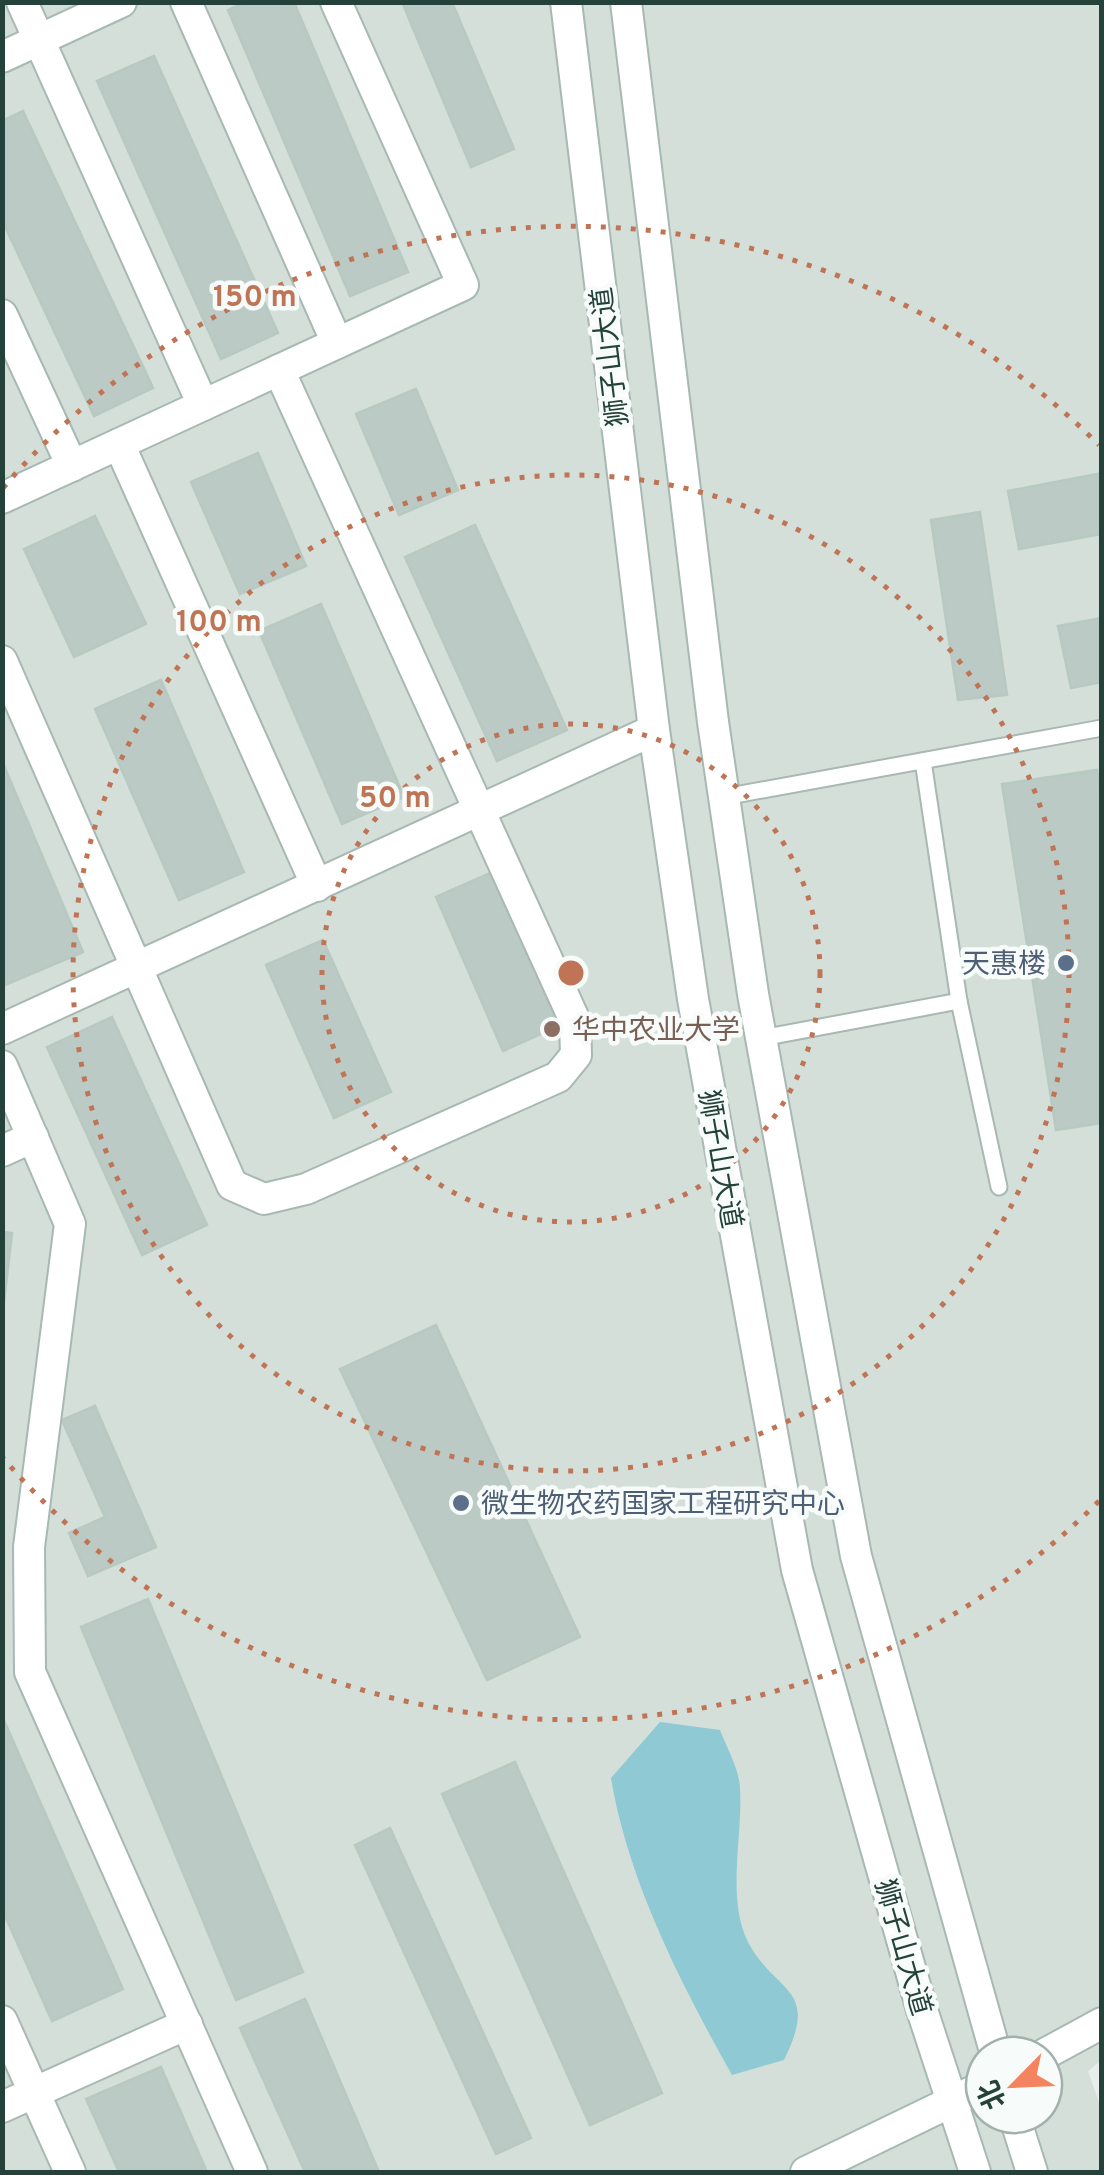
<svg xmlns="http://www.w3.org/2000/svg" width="1104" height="2175" viewBox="0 0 1104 2175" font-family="Overpass,'Noto Sans SC',sans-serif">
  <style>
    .built { fill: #d4dfda; fill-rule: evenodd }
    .water { fill: #8ec9d4 }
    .building { fill: #bbcac4; stroke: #b8c9c2; stroke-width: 2.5 }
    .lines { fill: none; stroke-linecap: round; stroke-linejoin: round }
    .service-casing { stroke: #a8b8b2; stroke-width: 19 }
    .minor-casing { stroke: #a8b8b2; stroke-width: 34 }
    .tertiary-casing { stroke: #a8b8b2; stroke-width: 34 }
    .service { stroke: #fff; stroke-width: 15 }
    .minor { stroke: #fff; stroke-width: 30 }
    .tertiary { stroke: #fff; stroke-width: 30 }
    .ring { fill: none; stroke: #c07456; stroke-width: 5; stroke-dasharray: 5 10 }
    .service-dot { fill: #5c6f8a; stroke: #f7fbf9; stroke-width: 4 }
    .education-dot { fill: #8d6e63; stroke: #f7fbf9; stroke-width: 4 }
    .labels { text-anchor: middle; stroke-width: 9; stroke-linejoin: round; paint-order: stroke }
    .street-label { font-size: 28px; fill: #24423a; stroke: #f7fbf9 }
    .service-label { font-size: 28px; fill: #4e5e75; stroke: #f7fbf9; text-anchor: end }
    .education-label { font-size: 28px; fill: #785e54; stroke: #f7fbf9; text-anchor: start }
    .centre { fill: #c07456; stroke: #f7fbf9; stroke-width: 5 }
    .ring-label { font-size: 30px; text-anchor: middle; font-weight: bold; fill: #c07456; stroke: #f7fbf9; stroke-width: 9; stroke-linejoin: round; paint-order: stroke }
  </style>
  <rect width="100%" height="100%" fill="#e6efeb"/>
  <path class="built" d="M 3,3 L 1101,3 L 1102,2060 L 1088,2071 L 1101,2108 L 1101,2172 L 3,2172 ZM 984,2055 L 1044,2055 L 1044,2115 L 984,2115 Z"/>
  <path class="water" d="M 660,1722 L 720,1730 C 727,1748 739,1769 740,1788 C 743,1836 726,1898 748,1942 C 775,1994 821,1986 784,2060 L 732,2075 C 681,1984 628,1881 611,1778 Z"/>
  <g class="building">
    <polygon points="245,2 294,2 408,272 350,296 228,10"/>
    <polygon points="402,2 452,2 514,149 471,167"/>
    <polygon points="154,56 278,333 221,359 97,81"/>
    <polygon points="23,111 153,388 94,416 2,220 2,121"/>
    <polygon points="416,389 458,490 399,515 356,414"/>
    <polygon points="258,453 306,566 240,594 191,482"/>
    <polygon points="1102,473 1102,534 1019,549 1008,491"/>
    <polygon points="980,512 1007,695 958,700 931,520"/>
    <polygon points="95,516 146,624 74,657 24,549"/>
    <polygon points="475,525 567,730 497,761 405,557"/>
    <polygon points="321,604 404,797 342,824 259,631"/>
    <polygon points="1102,618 1102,682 1071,688 1058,626"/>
    <polygon points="161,680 244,872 179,900 95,709"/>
    <polygon points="2,761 83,952 3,986 2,984"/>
    <polygon points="1097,770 1102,802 1102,1123 1056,1130 1002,784"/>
    <polygon points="495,871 563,1024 503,1051 436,897"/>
    <polygon points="323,940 391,1092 334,1118 266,965"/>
    <polygon points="112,1017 207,1225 142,1255 47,1047"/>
    <polygon points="2,1232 12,1233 2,1319"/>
    <polygon points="436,1325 580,1637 487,1680 340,1369"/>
    <polygon points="95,1406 156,1547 88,1576 69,1533 105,1517 62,1420"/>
    <polygon points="148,1599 303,1972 236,2000 81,1627"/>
    <polygon points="2,1716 123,1989 52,2021 2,1909"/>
    <polygon points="515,1762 662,2093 590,2125 442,1794"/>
    <polygon points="390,1828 531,2138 496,2154 355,1845"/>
    <polygon points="305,1999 379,2172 305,2172 240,2028"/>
    <polygon points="161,2067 207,2172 119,2172 86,2099"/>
  </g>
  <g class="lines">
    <g class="service-casing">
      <g id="service">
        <polyline points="724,797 1102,728"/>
        <polyline points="959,1001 999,1187"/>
        <polyline points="762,1038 959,1001 923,761"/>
      </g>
    </g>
    <g class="minor-casing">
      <g id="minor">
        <polyline points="22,2 203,405"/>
        <polyline points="186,2 337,343"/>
        <polyline points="2,57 121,2"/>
        <polyline points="2,315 72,466"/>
        <polyline points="119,444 317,886"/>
        <polyline points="2,498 463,285 336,2"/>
        <polyline points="2,661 232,1185 264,1199 306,1189 558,1077 576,1055 575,1021 279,370"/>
        <polyline points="2,1029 654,730"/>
        <polyline points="2,1066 70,1224 29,1547 30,1672 252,2172"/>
        <polyline points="2,1151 33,1137"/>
        <polyline points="2,2021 70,2172"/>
        <polyline points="2,2107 187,2024"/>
      </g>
    </g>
    <g class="tertiary-casing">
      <g id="tertiary">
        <polyline points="566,2 654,730 693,999 797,1570 922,2010 975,2172"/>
        <polyline points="626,2 713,722 753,994 856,1556 996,2055"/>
        <polyline points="1043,2055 1102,2023"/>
        <polyline points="1014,2115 1032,2172"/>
        <polyline points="806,2172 984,2086"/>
      </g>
    </g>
    <use href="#service" class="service"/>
    <use href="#minor" class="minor"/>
    <use href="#tertiary" class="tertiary"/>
  </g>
  <g class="ring">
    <circle cx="571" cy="973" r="249"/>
    <circle cx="571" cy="973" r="498"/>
    <path d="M1099 1501A747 747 0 0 1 3 1458M3 488A747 747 0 0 1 1099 445"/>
  </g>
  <g class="service-dot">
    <circle cx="1066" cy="963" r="10"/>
    <circle cx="461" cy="1503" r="10"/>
  </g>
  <circle class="education-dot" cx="552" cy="1029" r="10"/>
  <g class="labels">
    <g class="street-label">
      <text transform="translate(609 357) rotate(-97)" y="10">狮子山大道</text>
      <text transform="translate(721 1159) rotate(80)" y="10">狮子山大道</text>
      <text transform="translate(904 1947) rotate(74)" y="10">狮子山大道</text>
    </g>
    <g class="service-label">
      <text x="1046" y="973">天惠楼</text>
      <text x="481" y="1513" text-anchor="start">微生物农药国家工程研究中心</text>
    </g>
    <g class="education-label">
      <text x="572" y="1039">华中农业大学</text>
    </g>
  </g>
  <circle cx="571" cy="973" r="15" class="centre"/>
  <g class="ring-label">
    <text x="255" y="306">150 m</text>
    <text x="219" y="631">100 m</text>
    <text x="395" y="807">50 m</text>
  </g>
  <rect width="1104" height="2175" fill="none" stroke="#24423a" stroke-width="10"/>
  <g transform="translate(1014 2085) rotate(246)"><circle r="48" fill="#f7fbf9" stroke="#a3b1ad" stroke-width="2.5"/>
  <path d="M0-8L18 38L0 25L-18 38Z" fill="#f4845f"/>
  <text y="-15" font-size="28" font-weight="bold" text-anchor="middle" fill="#24423a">北</text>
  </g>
</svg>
